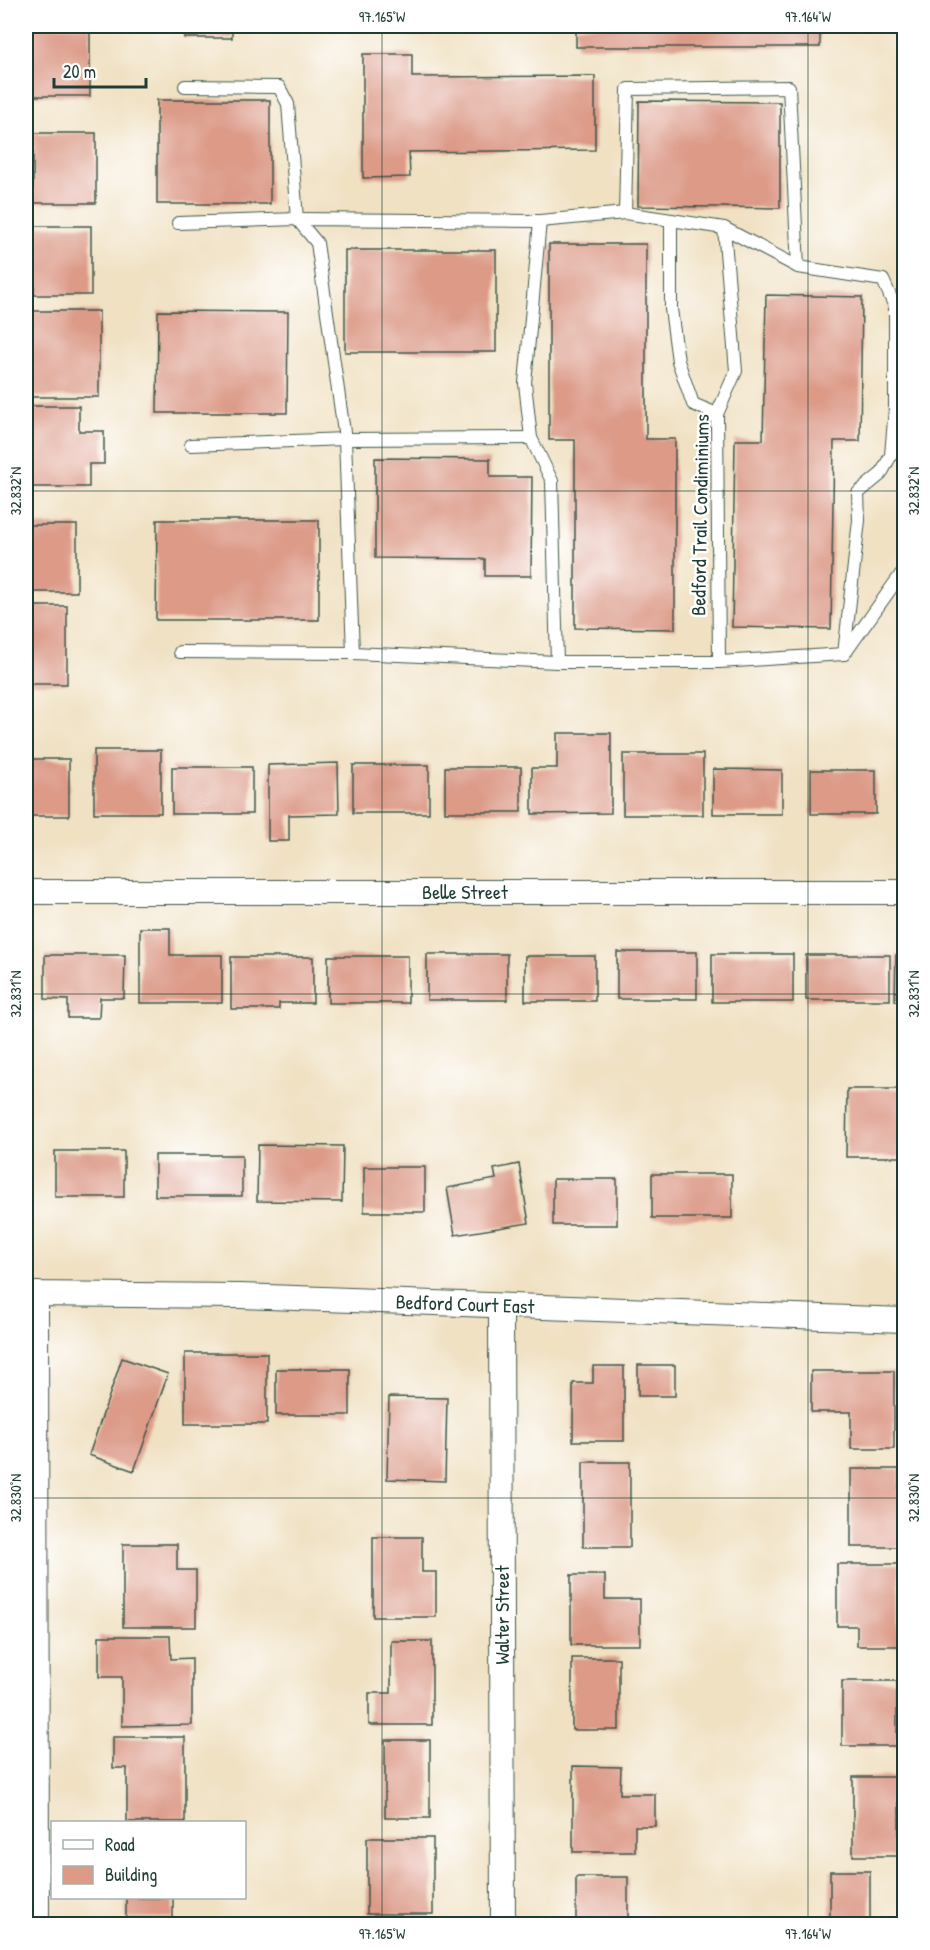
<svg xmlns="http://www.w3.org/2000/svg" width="930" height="1950" viewBox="0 0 930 1950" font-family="'Patrick Hand',sans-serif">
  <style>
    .building { fill: #dc9a87 }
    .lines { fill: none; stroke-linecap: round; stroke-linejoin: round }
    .lane-casing { stroke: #3e5649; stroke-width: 14 }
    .street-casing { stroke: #3e5649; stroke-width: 26 }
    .lane { stroke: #fff; stroke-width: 12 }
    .street { stroke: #fff; stroke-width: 24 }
    .ticks { fill: none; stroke: #1f3d34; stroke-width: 1.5; stroke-opacity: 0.45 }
    .labels { text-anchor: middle; stroke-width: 5; stroke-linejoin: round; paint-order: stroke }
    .street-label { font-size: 20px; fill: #1f3d34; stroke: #fff }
    .neatline { fill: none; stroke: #1f3d34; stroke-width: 2 }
    .ticks-label { font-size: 15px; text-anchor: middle; fill: #1f3d34 }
  </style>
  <rect width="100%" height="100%" fill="#fff"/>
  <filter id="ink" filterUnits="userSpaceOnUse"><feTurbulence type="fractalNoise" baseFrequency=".0167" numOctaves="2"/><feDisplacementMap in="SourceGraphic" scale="12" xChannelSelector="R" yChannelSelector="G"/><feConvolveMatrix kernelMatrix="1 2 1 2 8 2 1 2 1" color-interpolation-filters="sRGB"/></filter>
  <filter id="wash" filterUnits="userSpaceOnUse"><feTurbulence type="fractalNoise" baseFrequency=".008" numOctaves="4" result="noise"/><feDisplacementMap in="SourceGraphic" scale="24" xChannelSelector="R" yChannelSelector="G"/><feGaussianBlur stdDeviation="1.35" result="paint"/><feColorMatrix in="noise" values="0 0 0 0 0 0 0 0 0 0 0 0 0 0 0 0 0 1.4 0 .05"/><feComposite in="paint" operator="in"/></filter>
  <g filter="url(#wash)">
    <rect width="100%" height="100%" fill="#f0e1c3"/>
    <g id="blocks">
      <g class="building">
        <rect x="31" y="26" width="59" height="70"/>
        <rect x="184" y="26" width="48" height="12"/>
        <polygon points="362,26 487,26 487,31 362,30"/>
        <rect x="576" y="26" width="244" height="21"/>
        <polygon points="363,54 412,54 412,77 595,76 595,150 409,152 410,177 363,178"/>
        <rect x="157" y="100" width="113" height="104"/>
        <polygon points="639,101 780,102 780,208 638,206"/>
        <rect x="33" y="133" width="63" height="70"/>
        <rect x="34" y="226" width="57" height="69"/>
        <polygon points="549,244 646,244 646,439 675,439 675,629 575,628 575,440 549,440"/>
        <rect x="345" y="250" width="151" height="102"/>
        <polygon points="766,295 862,297 860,441 834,441 831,629 732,627 735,440 763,440"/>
        <rect x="27" y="311" width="72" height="86"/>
        <polygon points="158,311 288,312 287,413 157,413"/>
        <polygon points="26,406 79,406 79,431 104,431 104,464 89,464 89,487 26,487"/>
        <polygon points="375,458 490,459 490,477 532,477 531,576 485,576 485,559 375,558"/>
        <polygon points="157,520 319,520 319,620 156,620"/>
        <rect x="26" y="525" width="51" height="67"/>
        <rect x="26" y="606" width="41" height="78"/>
        <polygon points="557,733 611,733 611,813 532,814 532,768 557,768"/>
        <rect x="94" y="750" width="67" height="63"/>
        <rect x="623" y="754" width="80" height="61"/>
        <rect x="26" y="759" width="43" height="57"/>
        <polygon points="338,763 339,814 289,815 289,841 268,841 268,765"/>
        <rect x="353" y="765" width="76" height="48"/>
        <rect x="172" y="767" width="80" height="47"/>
        <rect x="445" y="767" width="76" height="45"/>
        <polygon points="713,769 782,770 782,814 713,814"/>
        <rect x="811" y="770" width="65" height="44"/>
        <rect x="899" y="770" width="5" height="48"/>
        <polygon points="140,928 170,928 170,955 222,955 222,1003 140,1003"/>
        <rect x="617" y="952" width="80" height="47"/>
        <rect x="427" y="954" width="80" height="46"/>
        <rect x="712" y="954" width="81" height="48"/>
        <polygon points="45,955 125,955 124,998 100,998 99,1018 68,1018 68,1000 45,999"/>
        <rect x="806" y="955" width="84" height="45"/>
        <polygon points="896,955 904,955 904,1002 895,1001"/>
        <rect x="328" y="956" width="80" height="47"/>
        <rect x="525" y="956" width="70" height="45"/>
        <polygon points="231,957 313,957 313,1003 279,1003 279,1009 231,1009"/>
        <rect x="26" y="972" width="3" height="58"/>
        <polygon points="847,1089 904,1089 904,1157 846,1157"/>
        <polygon points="258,1145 343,1146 342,1202 257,1201"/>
        <rect x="55" y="1151" width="69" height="46"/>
        <rect x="155" y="1155" width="87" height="41"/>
        <polygon points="519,1164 529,1223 455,1235 447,1188 496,1179 494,1169"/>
        <rect x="364" y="1167" width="61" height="45"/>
        <rect x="652" y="1174" width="80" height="44"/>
        <rect x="553" y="1179" width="64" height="46"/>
        <rect x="185" y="1353" width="82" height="71"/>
        <polygon points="122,1358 168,1374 134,1471 89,1455"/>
        <rect x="638" y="1365" width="37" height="31"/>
        <polygon points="593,1366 624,1366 624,1441 573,1441 573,1383 593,1383"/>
        <rect x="276" y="1369" width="74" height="46"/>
        <polygon points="811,1371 894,1371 894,1449 851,1449 851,1412 811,1412"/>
        <polygon points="389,1397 447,1398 445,1481 387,1479"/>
        <rect x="583" y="1462" width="47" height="85"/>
        <rect x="851" y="1469" width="48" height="78"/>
        <polygon points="373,1537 422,1537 422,1572 436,1572 436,1617 373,1617"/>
        <polygon points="123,1544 177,1544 177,1570 196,1570 196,1627 123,1627"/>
        <polygon points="837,1564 899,1564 899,1646 857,1646 857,1626 837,1626"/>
        <polygon points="571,1575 605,1575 605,1599 640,1599 640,1645 571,1645"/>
        <polygon points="99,1636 170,1636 171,1659 192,1658 192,1725 122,1726 122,1677 99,1677"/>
        <polygon points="391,1641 432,1641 432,1725 369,1725 369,1693 391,1693"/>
        <rect x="572" y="1658" width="47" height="72"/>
        <rect x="842" y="1681" width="55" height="65"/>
        <polygon points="113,1737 185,1737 185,1822 127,1822 127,1768 113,1768"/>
        <rect x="385" y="1740" width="45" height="78"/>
        <polygon points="573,1766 621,1767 620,1794 655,1794 655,1826 635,1826 635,1852 573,1852"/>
        <rect x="853" y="1777" width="46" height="79"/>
        <rect x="367" y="1838" width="66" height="76"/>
        <rect x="830" y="1871" width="40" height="53"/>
        <rect x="576" y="1877" width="52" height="47"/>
        <rect x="126" y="1898" width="47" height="20"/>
      </g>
    </g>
  </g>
  <g filter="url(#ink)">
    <use href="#blocks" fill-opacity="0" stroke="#3e5649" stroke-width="1.5"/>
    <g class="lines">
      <g class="lane-casing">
        <g id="lane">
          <polyline points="185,86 279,87 288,104 297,219 317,243 345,439 353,653"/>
          <polyline points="625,213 628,89 789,87 798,267"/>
          <polyline points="671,220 671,309 678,361 693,404 717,414"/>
          <polyline points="540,221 525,383 531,438 552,481 557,662"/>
          <polyline points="178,223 297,219 540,221 625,213 724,228 798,267 883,280 895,307 895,408 891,455 881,474 858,493 859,520 844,654"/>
          <polyline points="191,445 345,439 531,438"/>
          <polyline points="180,652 353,653 557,662 719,662 844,654"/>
          <polyline points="845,653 904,570"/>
          <polyline points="719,662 717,414 736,371 724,228"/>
        </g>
      </g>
      <g class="street-casing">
        <g id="street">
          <polyline points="26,892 904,892"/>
          <polyline points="26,1294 240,1296 904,1320"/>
          <polyline points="36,1294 37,1924"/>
          <polyline points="501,1306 503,1924"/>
        </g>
      </g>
      <use href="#lane" class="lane"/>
      <use href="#street" class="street"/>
    </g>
  </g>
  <path class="ticks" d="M 382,26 L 382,1924M 808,26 L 808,1924M 26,491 L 904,491M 26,994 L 904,994M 26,1498 L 904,1498"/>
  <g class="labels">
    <g class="street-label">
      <text transform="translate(700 515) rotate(-89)" y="7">Bedford Trail Condiminiums</text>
      <text x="465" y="899">Belle Street</text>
      <text transform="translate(465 1304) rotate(2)" y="7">Bedford Court East</text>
      <text transform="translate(502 1615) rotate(-90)" y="7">Walter Street</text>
    </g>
  </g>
  <rect width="930" height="1950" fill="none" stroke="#fff" stroke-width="66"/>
  <rect x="51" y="1821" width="195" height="78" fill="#ffffff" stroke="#a5b1ae" stroke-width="1.5"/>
  <rect x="63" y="1840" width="30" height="9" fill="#ffffff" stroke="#a5b1ae" stroke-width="1.5"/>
  <text x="105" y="1851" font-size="18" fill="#1f3d34">Road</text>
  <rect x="63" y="1866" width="30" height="18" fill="#dc9a87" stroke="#a5b1ae" stroke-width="1.5"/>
  <text x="105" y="1881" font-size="18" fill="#1f3d34">Building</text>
  <path d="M54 78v9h92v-9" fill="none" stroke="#1f3d34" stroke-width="3"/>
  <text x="63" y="78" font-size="18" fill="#1f3d34" stroke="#ffffff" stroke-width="4.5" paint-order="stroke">20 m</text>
  <rect x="33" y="33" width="864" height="1884" class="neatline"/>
  <g class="ticks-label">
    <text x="382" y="22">97.165°W</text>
    <text x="808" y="22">97.164°W</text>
    <text transform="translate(16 491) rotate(-90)" y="5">32.832°N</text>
    <text transform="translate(914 491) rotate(-90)" y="5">32.832°N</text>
    <text transform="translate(16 994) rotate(-90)" y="5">32.831°N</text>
    <text transform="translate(914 994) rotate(-90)" y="5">32.831°N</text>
    <text transform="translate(16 1498) rotate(-90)" y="5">32.830°N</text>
    <text transform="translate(914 1498) rotate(-90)" y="5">32.830°N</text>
    <text x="382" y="1939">97.165°W</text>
    <text x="808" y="1939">97.164°W</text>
  </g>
</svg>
